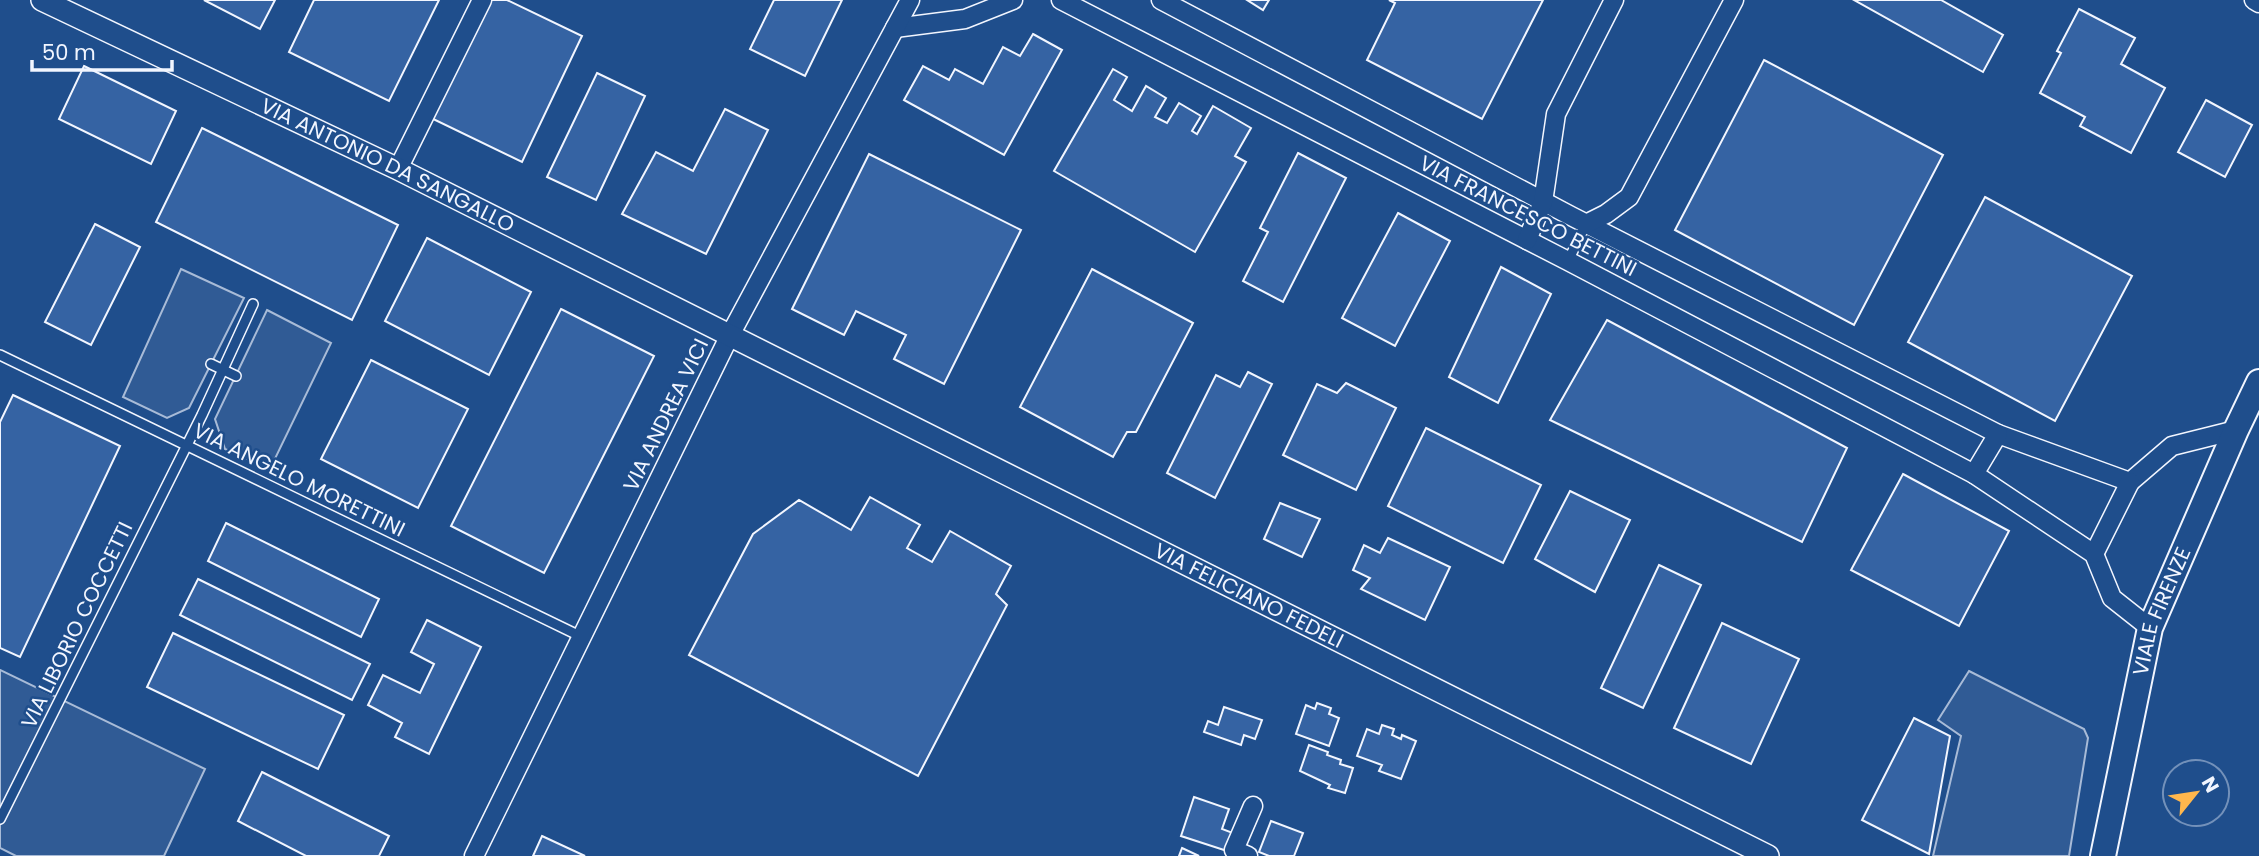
<svg xmlns="http://www.w3.org/2000/svg" width="2259" height="856" viewBox="0 0 2259 856" font-family="Poppins,sans-serif">
  <style>
    .parking { fill: #305b95; stroke: #a8bbd7; stroke-width: 2 }
    .building { fill: #3563a3; stroke: #f2f6ff; stroke-width: 2 }
    .lines { fill: none; stroke-linecap: round; stroke-linejoin: round }
    .service-casing { stroke: #f2f6ff; stroke-width: 12 }
    .minor-casing { stroke: #f2f6ff; stroke-width: 21 }
    .tertiary-casing { stroke: #f2f6ff; stroke-width: 24 }
    .secondary-casing { stroke: #f2f6ff; stroke-width: 28 }
    .service { stroke: #1f4e8c; stroke-width: 9 }
    .minor { stroke: #1f4e8c; stroke-width: 18 }
    .tertiary { stroke: #1f4e8c; stroke-width: 21 }
    .secondary { stroke: #1f4e8c; stroke-width: 24 }
    .labels { text-anchor: middle; stroke-width: 5; stroke-linejoin: round; paint-order: stroke }
    .street-label { font-size: 21px; fill: #f2f6ff; stroke: #1f4e8c }
  </style>
  <rect width="100%" height="100%" fill="#1f4e8c"/>
  <g class="parking">
    <polygon points="181,269 244,298 189,408 167,418 123,397"/>
    <polygon points="267,310 331,343 270,469 225,449 215,419"/>
    <polygon points="0,670 205,769 164,856 16,856 0,848"/>
    <polygon points="1969,671 2084,729 2088,738 2069,856 1933,856 1961,736 1938,720"/>
  </g>
  <g class="building">
    <polygon points="204,0 275,0 260,29"/>
    <polygon points="314,0 439,0 389,101 289,52"/>
    <polygon points="485,0 507,0 582,36 522,162 429,117"/>
    <polygon points="774,0 842,0 805,76 750,49"/>
    <polygon points="1247,0 1269,0 1263,10"/>
    <polygon points="1389,0 1543,0 1482,119 1367,60 1395,3"/>
    <polygon points="1854,0 1941,0 2003,35 1983,72"/>
    <polygon points="2079,9 2135,38 2121,64 2165,88 2131,153 2080,126 2085,117 2040,93 2061,53 2057,51"/>
    <polygon points="1033,34 1062,50 1004,155 904,100 923,66 949,80 955,69 983,84 1003,47 1020,56"/>
    <polygon points="1764,60 1943,155 1854,325 1675,230"/>
    <polygon points="84,66 176,111 151,164 59,119"/>
    <polygon points="1113,69 1127,77 1114,100 1132,111 1146,86 1166,98 1155,117 1167,123 1179,103 1201,116 1192,131 1197,134 1213,106 1251,128 1235,156 1246,162 1195,252 1054,171"/>
    <polygon points="597,73 645,96 596,200 547,177"/>
    <polygon points="2206,100 2252,125 2225,177 2178,152"/>
    <polygon points="725,109 768,130 706,254 622,214 656,152 693,171"/>
    <polygon points="202,128 398,225 352,320 156,222"/>
    <polygon points="1298,153 1346,178 1283,302 1243,281 1268,232 1260,228"/>
    <polygon points="869,154 1021,230 944,384 894,359 906,335 856,311 844,335 792,309"/>
    <polygon points="1985,197 2132,276 2055,421 1908,342"/>
    <polygon points="1398,213 1450,241 1395,346 1342,318"/>
    <polygon points="95,224 140,247 91,345 45,322"/>
    <polygon points="427,238 531,292 489,375 385,321"/>
    <polygon points="1501,267 1551,294 1498,403 1449,377"/>
    <polygon points="1092,269 1193,323 1136,432 1127,432 1113,457 1020,407"/>
    <polygon points="561,309 654,356 544,573 451,526"/>
    <polygon points="1607,320 1847,448 1802,542 1550,420"/>
    <polygon points="371,360 468,409 418,508 321,459"/>
    <polygon points="1248,372 1272,384 1215,498 1167,473 1216,375 1240,387"/>
    <polygon points="1346,383 1396,408 1356,490 1283,455 1317,384 1337,393"/>
    <polygon points="13,395 120,446 20,657 0,648 0,422"/>
    <polygon points="1426,428 1541,485 1503,563 1388,506"/>
    <polygon points="1903,474 2009,531 1959,626 1851,570"/>
    <polygon points="1570,491 1630,520 1595,592 1535,559"/>
    <polygon points="870,497 920,525 907,548 932,562 950,531 1011,566 996,594 1007,605 918,776 689,655 753,534 799,500 851,530"/>
    <polygon points="1280,503 1320,519 1302,557 1264,539"/>
    <polygon points="226,523 379,599 361,637 208,561"/>
    <polygon points="1388,538 1450,567 1425,620 1361,589 1370,578 1353,570 1364,545 1380,553"/>
    <polygon points="1659,565 1701,585 1643,708 1601,688"/>
    <polygon points="198,579 370,664 352,700 180,615"/>
    <polygon points="427,620 481,647 429,754 395,737 402,723 368,705 383,675 420,693 434,664 411,652"/>
    <polygon points="1722,623 1799,659 1751,764 1674,728"/>
    <polygon points="173,633 344,715 318,769 147,687"/>
    <polygon points="1317,703 1331,708 1329,714 1339,718 1329,746 1296,734 1306,705 1315,709"/>
    <polygon points="1224,707 1262,720 1255,739 1244,735 1241,745 1204,732 1208,721 1218,725"/>
    <polygon points="1914,718 1950,736 1929,854 1862,820"/>
    <polygon points="1382,725 1394,729 1392,735 1401,739 1402,735 1416,741 1401,779 1379,771 1382,765 1357,756 1367,729 1379,734"/>
    <polygon points="1309,745 1328,752 1327,755 1341,760 1340,764 1353,768 1345,793 1328,788 1330,785 1300,771"/>
    <polygon points="262,772 389,836 379,856 306,856 238,821"/>
    <polygon points="1194,797 1229,809 1222,829 1233,833 1227,851 1181,836"/>
    <polygon points="1271,821 1303,833 1294,856 1269,856 1259,852"/>
    <polygon points="542,836 585,856 533,856"/>
    <polygon points="1182,848 1199,856 1179,856"/>
  </g>
  <g class="lines">
    <g class="service-casing">
      <g id="service">
        <polyline points="1568,261 1586,224"/>
        <polyline points="0,355 582,637"/>
        <polyline points="211,364 236,376"/>
        <polyline points="0,819 202,415 253,304"/>
      </g>
    </g>
    <g class="minor-casing">
      <g id="minor">
        <polyline points="1061,0 1568,261 1974,474 2094,554 2112,598 2150,628"/>
        <polyline points="1161,0 1571,216 1998,434 2130,482 2172,446 2236,430"/>
        <polyline points="2254,0 2259,3"/>
        <polyline points="895,28 965,19 1013,0"/>
        <polyline points="398,169 482,0"/>
        <polyline points="1586,224 1606,214 1629,197 1734,0"/>
        <polyline points="1527,240 1543,202 1556,114 1614,0"/>
        <polyline points="1974,474 1998,434"/>
        <polyline points="2094,554 2130,482"/>
        <polyline points="474,856 729,337 910,0"/>
        <polyline points="1248,856 1234,850 1253,806"/>
      </g>
    </g>
    <g class="tertiary-casing">
      <g id="tertiary">
        <path id="s1" d="M 42,0 L 398,169 L 1768,856"/>
      </g>
    </g>
    <g class="secondary-casing">
      <g id="secondary">
        <path id="s2" d="M 2103,856 L 2150,628 L 2236,430 L 2259,382"/>
      </g>
    </g>
    <use href="#service" class="service"/>
    <use href="#minor" class="minor"/>
    <use href="#tertiary" class="tertiary"/>
    <use href="#secondary" class="secondary"/>
  </g>
  <g class="labels">
    <g class="street-label">
      <text dy="7" stroke="none"><textPath href="#s1" startOffset="383">VIA ANTONIO DA SANGALLO</textPath></text>
      <text transform="translate(1528 216) rotate(27)" y="7">VIA FRANCESCO BETTINI</text>
      <text transform="translate(666 415) rotate(-64)" y="7">VIA ANDREA VICI</text>
      <text transform="translate(299 480) rotate(26)" y="7">VIA ANGELO MORETTINI</text>
      <text dy="7" stroke="none"><textPath href="#s1" startOffset="1346">VIA FELICIANO FEDELI</textPath></text>
      <text dy="7" stroke="none"><textPath href="#s2" startOffset="252">VIALE FIRENZE</textPath></text>
      <text transform="translate(77 625) rotate(-64)" y="7">VIA LIBORIO COCCETTI</text>
    </g>
  </g>
  <g transform="translate(2196 793) rotate(60)"><circle r="33" fill="#1f4e8c" stroke="#7391ba" stroke-width="2"/>
  <path d="M0-5L12 26L0 18L-12 26Z" fill="#ffb74d"/>
  <text y="-10" font-size="19" font-weight="bold" text-anchor="middle" fill="#f2f6ff">N</text>
  </g>
  <path d="M32 60v10h140v-10" fill="none" stroke="#f2f6ff" stroke-width="3.5"/>
  <text x="42" y="60" font-size="21" fill="#f2f6ff" stroke="#1f4e8c" stroke-width="5" paint-order="stroke">50 m</text>
</svg>
